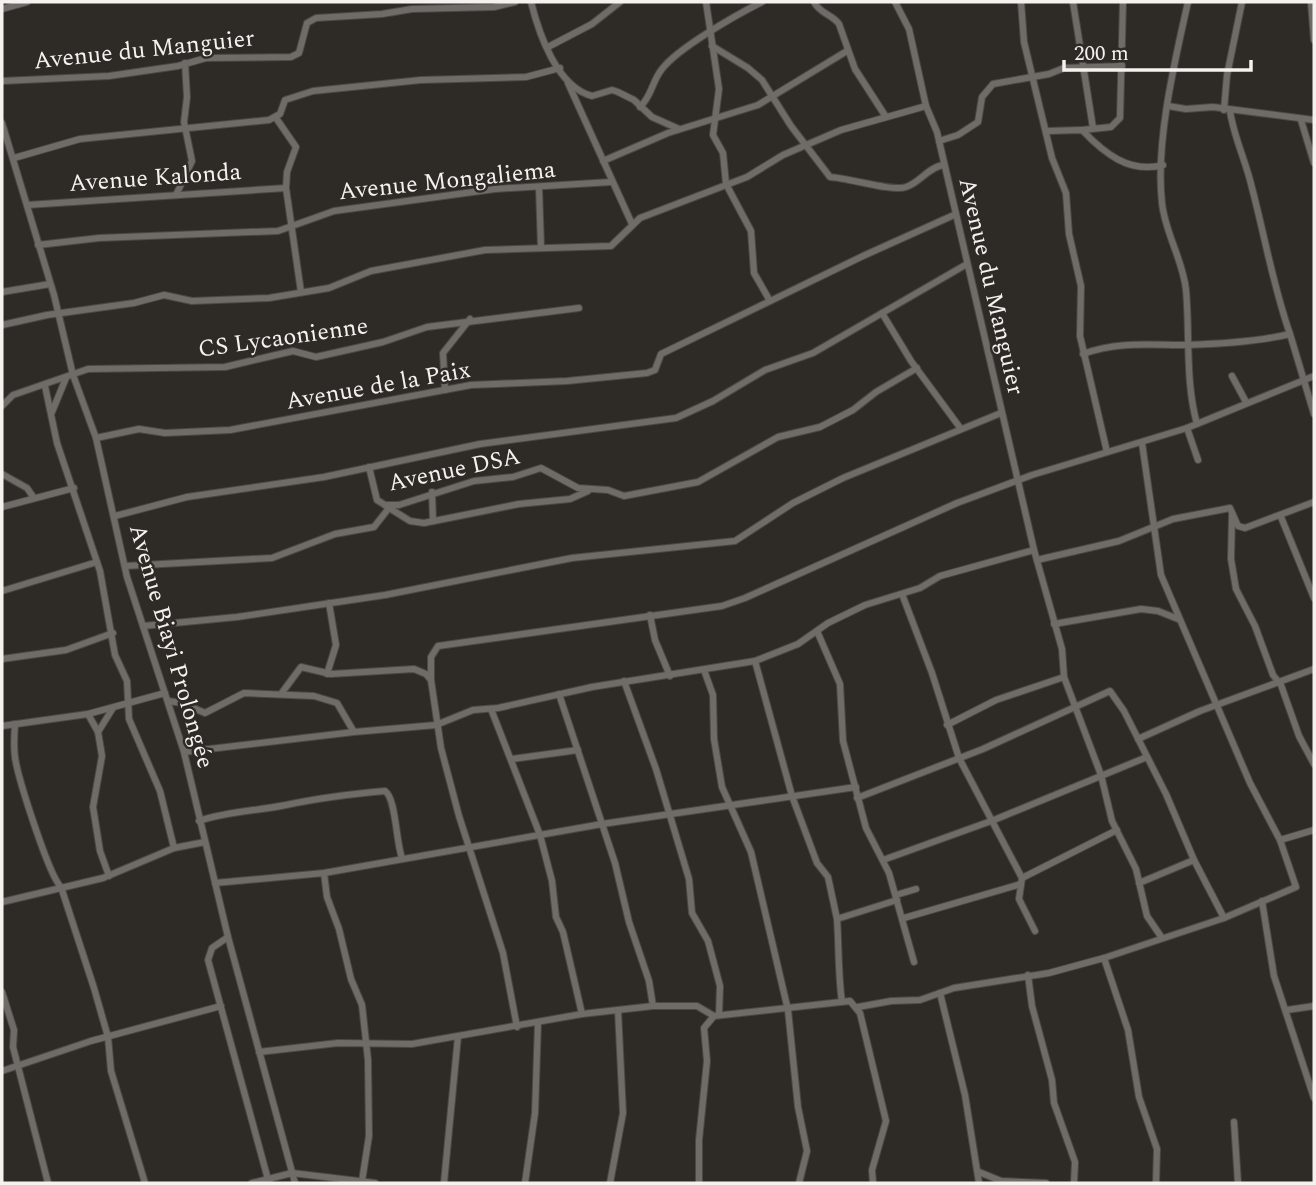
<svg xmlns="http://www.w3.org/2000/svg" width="1316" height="1185" viewBox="0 0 1316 1185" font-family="Spectral,serif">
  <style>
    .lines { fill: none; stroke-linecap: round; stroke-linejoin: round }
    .minor-casing { stroke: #4b4846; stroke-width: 8 }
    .minor { stroke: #6f6b67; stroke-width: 6 }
    .labels { text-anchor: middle; stroke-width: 5; stroke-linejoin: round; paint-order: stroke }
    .street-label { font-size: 24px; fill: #f4f1ef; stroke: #2e2b27 }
  </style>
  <rect width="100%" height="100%" fill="#2e2b27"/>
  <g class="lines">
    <g class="minor-casing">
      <g id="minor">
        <path d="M 531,2 C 539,34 557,87 592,96 L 612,90 L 618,92 L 634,100 L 652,117 L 679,129"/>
        <polyline points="706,2 719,89 713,135 723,153 726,184 751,231 754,273 770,301"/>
        <path d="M 814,2 C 820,14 832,14 839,24 L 855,69 L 886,117"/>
        <polyline points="895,2 909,29 926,106 937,132 1034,550 1062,649 1064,677"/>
        <polyline points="1021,2 1024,42 1052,158 1066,193 1069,234 1081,286 1080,336 1107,452"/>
        <polyline points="1073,2 1093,128"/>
        <path d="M 1188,2 C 1175,60 1155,143 1162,203 C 1165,233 1183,260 1186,290 C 1190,334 1185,381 1197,424"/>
        <polyline points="1311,2 1314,40"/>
        <polyline points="2,9 27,2"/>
        <path d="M 712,46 L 748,68 L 762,80 L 791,126 L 830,177 C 849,178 892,192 906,187 C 921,182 927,168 943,165"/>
        <polyline points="548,47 592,24 620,2"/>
        <polyline points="2,81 109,76 178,66 206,58 291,57 299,53 307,23 316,18 382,14 412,9 494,7 515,2"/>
        <polyline points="568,83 632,224"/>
        <polyline points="1168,106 1186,109 1213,107 1314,120"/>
        <path d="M 640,107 C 652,96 652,81 662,69 C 678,48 736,15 762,2"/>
        <polyline points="1224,110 1227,75 1242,2"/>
        <path d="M 1230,111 C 1234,138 1246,161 1252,188 C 1265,237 1273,286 1290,334"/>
        <polyline points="276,118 296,147 287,172 286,188 301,292"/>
        <polyline points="1301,120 1314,163"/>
        <polyline points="2,123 54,295 73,375 96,438 127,577 184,752 228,937 295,1183"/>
        <polyline points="1082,130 1111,127 1120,118 1123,2"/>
        <path d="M 1047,131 L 1082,130 C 1104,153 1129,174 1163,165"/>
        <polyline points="939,141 958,135 978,122 982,97 993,84 1049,74 1064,68 1122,66"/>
        <polyline points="14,158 80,139 269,120 280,114 285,100 313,91 421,80 526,77 560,68"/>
        <polyline points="603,161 668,133 758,105 847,51"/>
        <polyline points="539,187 541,248"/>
        <polyline points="176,195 192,161 184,122 187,97 185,63"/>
        <polyline points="27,205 286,188"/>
        <polyline points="38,245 99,238 278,231 334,211 495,189 611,182"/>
        <polyline points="2,292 50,284"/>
        <polyline points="882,313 911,361 961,429"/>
        <polyline points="2,325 47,315 134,303 164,295 192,301 269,298 329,288 371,271 485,250 611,246 640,218 747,177 783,155 841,130 926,106"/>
        <path d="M 1083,354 C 1117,341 1151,345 1186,345 C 1220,344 1257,342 1290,334 L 1314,414"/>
        <polyline points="1232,376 1246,402"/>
        <polyline points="45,386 57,443 100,571 115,655 127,681 129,719 160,791 174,848"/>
        <polyline points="445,390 443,353 470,319"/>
        <polyline points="2,406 13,395 88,369 225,367 293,351 316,357 383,342 427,327 579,308"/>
        <polyline points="52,412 66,378"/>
        <polyline points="1187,428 1198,460"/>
        <polyline points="96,438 139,429 165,433 230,430 471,385 567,381 647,373 655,370 661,354 863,256 954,215"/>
        <polyline points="1142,443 1161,575 1250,783 1280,840 1296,887 1224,918 1104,958 1128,1030 1139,1097 1157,1149 1156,1183"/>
        <polyline points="369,467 377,500 385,505 399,505 474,481 513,477 541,468 578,488 608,490 624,496 698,482 778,437 820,427 853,410 876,392 917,368"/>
        <polyline points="2,474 27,488 34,498"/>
        <polyline points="432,492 433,521"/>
        <polyline points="386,506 410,521 424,523 519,504 570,499 588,491"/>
        <polyline points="2,507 74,488"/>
        <polyline points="1232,515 1231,559 1236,589 1255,626 1273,675 1281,685 1299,736 1314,764"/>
        <polyline points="115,516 187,497 324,477 480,444 676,418 713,401 765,370 813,353 967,264"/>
        <polyline points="1281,517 1314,598"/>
        <polyline points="1037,560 1119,541 1173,519 1230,508 1238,526 1245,528 1314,502"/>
        <polyline points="125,566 272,558 335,534 374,527 389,508"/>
        <polyline points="2,591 97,562"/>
        <polyline points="902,594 932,673 959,758 1022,878 1019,899 1035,931"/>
        <polyline points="650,615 655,640 670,676"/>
        <polyline points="1054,624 1141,609 1158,611 1178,619"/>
        <polyline points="143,626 237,617 385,595 572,558 735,541 793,503 843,478 1001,413"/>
        <polyline points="817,631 840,684 843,741 866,828 889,873 914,962"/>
        <polyline points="2,659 66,650 113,633"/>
        <polyline points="755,661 792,796 817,863 828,877 837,919"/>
        <polyline points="704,670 713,695 714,739 722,787 751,852 788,1010 798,1107 807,1151 799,1183"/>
        <polyline points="327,674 336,645 329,603"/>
        <polyline points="431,680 431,657 438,646 722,606 745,598 957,503 1032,475 1187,428 1314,376"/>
        <polyline points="624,681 656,769 689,879 692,913 708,941 720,986 719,1015"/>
        <polyline points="281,694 301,667 331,674 414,669 426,674 431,680 441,748 459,816 503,953 517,1027"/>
        <polyline points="559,694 615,863 629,922 649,981 653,1006"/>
        <polyline points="168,701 182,703 205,713 244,693 314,696 337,703 354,732 436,725 473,710 498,708 592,687 755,661 798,644 828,623 865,605 920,588 940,576 1034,550"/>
        <polyline points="491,709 540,835 552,881 556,917 563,932 582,1014"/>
        <polyline points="88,714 98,732 102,756 93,807 100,851 109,876"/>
        <path d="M 15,724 C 14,737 13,750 16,763 C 20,783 49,876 61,887 L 94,988 L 108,1037 L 111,1071 L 145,1183"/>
        <polyline points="947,725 996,700 1064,677 1101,775 1112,821 1136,869 1147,916 1162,938"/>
        <polyline points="2,726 88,714 165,693"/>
        <polyline points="98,732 113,708"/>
        <polyline points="1138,739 1200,711 1314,669"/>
        <polyline points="184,752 354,732"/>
        <polyline points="512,759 578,750"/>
        <polyline points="857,798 983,749 1110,691 1124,711 1166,794 1194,860 1139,883"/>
        <path d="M 199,821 C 228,811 257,811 286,805 C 319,798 351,794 385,791 C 396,798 396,843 402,858"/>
        <polyline points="1280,840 1314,830"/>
        <polyline points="883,860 994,820 1147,757"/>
        <polyline points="1194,860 1224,918"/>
        <polyline points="324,873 327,897 339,929 351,979 362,1005 368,1060 369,1136 362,1181"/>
        <polyline points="1022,878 1117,830"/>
        <polyline points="215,883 324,873 602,824 856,787"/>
        <polyline points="896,895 916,889"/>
        <polyline points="1262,901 1274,976 1314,1098"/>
        <polyline points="2,902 103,878 174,848 205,842"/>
        <polyline points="904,918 1021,884"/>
        <polyline points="228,937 212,948 208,960 269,1183"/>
        <polyline points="1028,975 1032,1006 1052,1080 1054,1103 1075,1162 1074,1183"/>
        <polyline points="2,992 14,1030 13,1047 48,1183"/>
        <polyline points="940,993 965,1095 979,1183"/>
        <path d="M 842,1002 C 838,974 839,947 837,919 L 897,900"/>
        <polyline points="858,1007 891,1001 920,1000 954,988 1049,973 1104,958"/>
        <polyline points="1287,1010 1314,1006"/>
        <polyline points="259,1052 338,1043 412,1044 582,1014 653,1006 697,1006 714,1016 850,1001 860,1013 886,1121 872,1170 873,1183"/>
        <polyline points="2,1071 91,1041 221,1006"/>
        <polyline points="1234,1122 1238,1183"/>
        <polyline points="979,1172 1001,1181 1046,1183"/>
        <polyline points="252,1183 292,1173 375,1183"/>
        <polyline points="444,1183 458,1036"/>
        <polyline points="525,1183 535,1113 538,1023"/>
        <polyline points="610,1183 623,1113 618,1010"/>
        <polyline points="699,1183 699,1140 707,1061 704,1028 714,1016"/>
      </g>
    </g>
    <use href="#minor" class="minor"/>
  </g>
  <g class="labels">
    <g class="street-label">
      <text transform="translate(144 49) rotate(-6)" y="8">Avenue du Manguier</text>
      <text transform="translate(155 177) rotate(-4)" y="8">Avenue Kalonda</text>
      <text transform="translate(447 180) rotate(-6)" y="8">Avenue Mongaliema</text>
      <text transform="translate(992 286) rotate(77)" y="8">Avenue du Manguier</text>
      <text transform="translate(283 337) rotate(-8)" y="8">CS Lycaonienne</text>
      <text transform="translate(378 385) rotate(-10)" y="8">Avenue de la Paix</text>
      <text transform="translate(454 469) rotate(-12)" y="8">Avenue DSA</text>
      <text transform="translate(172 646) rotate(74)" y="8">Avenue Biayi Prolongée</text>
    </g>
  </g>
  <rect width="1316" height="1185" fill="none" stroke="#f4f1ef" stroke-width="7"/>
  <path d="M1064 60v10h187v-10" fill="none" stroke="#f4f1ef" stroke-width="3.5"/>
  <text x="1074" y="60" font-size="21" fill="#f4f1ef" stroke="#2e2b27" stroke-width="5" paint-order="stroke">200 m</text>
</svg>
